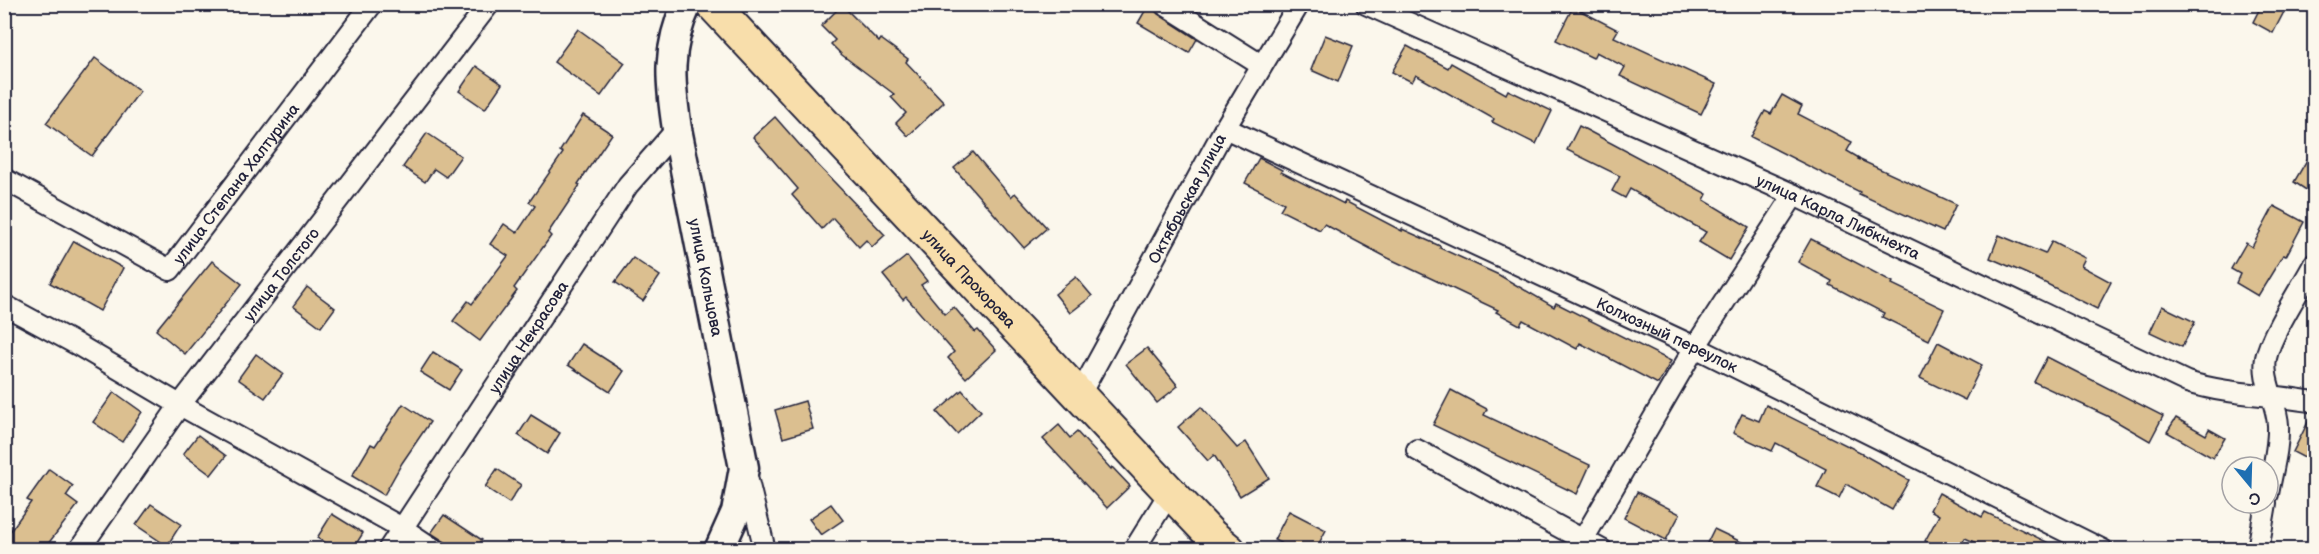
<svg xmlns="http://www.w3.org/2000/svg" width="2319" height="554" viewBox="0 0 2319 554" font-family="'Balsamiq Sans',sans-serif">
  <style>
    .building { fill: #dbbf90; stroke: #22223b; stroke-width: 1.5 }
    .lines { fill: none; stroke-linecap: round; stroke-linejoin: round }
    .street-casing { stroke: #22223b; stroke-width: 24 }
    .secondary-casing { stroke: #22223b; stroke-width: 33 }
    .primary-casing { stroke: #22223b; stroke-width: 36 }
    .street { stroke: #fbf7ec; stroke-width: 20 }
    .secondary { stroke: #fbf7ec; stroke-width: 28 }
    .primary { stroke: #f8deab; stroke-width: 32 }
    .labels { text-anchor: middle; stroke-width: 4.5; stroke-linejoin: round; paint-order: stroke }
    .street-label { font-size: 16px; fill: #22223b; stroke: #fbf7ec }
  </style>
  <rect width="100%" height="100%" fill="#fbf7ec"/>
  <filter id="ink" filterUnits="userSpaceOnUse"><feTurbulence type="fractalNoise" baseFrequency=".0167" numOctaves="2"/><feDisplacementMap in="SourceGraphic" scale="12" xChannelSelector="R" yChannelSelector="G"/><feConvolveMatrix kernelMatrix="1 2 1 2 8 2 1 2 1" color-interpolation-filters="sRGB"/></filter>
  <g filter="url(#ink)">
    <g class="building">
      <polygon points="1149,4 1152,4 1158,14 1197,39 1189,53 1138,23"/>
      <polygon points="2262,4 2288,4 2273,33 2253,22"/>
      <polygon points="842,5 879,42 881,39 908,59 906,62 944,102 908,136 896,123 906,113 891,97 894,94 842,55 831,44 835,40 821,26"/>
      <polygon points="1573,7 1618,30 1614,37 1716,84 1701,114 1620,76 1625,67 1596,52 1593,58 1556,40"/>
      <polygon points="578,29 625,63 601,96 554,62"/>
      <polygon points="1325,35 1353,46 1338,82 1311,70"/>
      <polygon points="1407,46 1448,68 1451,63 1506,94 1508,90 1552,111 1536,144 1492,122 1494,119 1416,75 1412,82 1392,72"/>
      <polygon points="95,58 140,91 92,156 46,123"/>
      <polygon points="476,66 502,84 485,109 459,91"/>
      <polygon points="1782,95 1802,106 1798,114 1852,142 1847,151 1859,158 1858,159 1956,204 1943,232 1859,194 1860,192 1751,137 1765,111 1771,114"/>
      <polygon points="583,115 612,134 578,184 580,185 548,233 551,236 514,288 517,291 480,341 453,321 468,301 472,304 508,256 490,244 504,224 517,233 535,206 529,202 563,153 560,151"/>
      <polygon points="775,117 812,159 885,235 872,247 866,240 859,247 833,218 822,229 792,195 798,189 753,137"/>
      <polygon points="1579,126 1707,194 1704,200 1749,227 1729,260 1699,242 1706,232 1630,189 1625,198 1612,191 1620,176 1567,150"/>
      <polygon points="427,133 461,156 446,177 434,169 425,182 403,167"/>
      <polygon points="2314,148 2314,195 2294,182"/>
      <polygon points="973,152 1011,197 1015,193 1047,228 1024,248 954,168"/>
      <polygon points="1259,158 1282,170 1281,172 1344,204 1345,201 1402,231 1402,229 1440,246 1440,248 1499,275 1554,307 1556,303 1671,361 1658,384 1580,343 1577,349 1523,320 1520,325 1496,312 1498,310 1388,258 1324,224 1320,230 1280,210 1284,203 1245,183"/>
      <polygon points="2274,206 2304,222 2286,256 2283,255 2258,296 2236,283 2240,274 2231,269 2246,243 2252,247"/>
      <polygon points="1999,235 2045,254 2052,241 2085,258 2081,266 2111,282 2097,309 2027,274 1990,258"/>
      <polygon points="1811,239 1893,282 1892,284 1944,309 1929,340 1882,317 1884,313 1830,285 1832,281 1798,262"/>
      <polygon points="74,241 123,268 100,311 50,283"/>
      <polygon points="907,256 927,281 921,285 945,314 954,307 975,332 978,330 996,350 966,378 948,358 954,352 906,297 903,300 883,275"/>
      <polygon points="633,258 660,276 643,301 615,282"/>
      <polygon points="212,261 242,284 185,354 156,330"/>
      <polygon points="1076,277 1092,296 1070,313 1055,294"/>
      <polygon points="307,287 335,308 321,327 293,306"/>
      <polygon points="2162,306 2195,322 2182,347 2150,332"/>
      <polygon points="1938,342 1982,365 1965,400 1920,378"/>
      <polygon points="582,344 624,371 610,392 568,365"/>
      <polygon points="1147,348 1178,386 1157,403 1126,364"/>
      <polygon points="433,352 462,370 449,390 420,372"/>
      <polygon points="256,354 283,374 265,398 238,379"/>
      <polygon points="2047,357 2163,416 2150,441 2107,416 2034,382"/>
      <polygon points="962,390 981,411 957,434 937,412"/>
      <polygon points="1451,390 1487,409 1484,415 1590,465 1577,494 1433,425"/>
      <polygon points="114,392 142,412 122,442 93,422"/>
      <polygon points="805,401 813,429 783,438 775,410"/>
      <polygon points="403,404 430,422 402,463 384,495 352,476 371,444 375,446"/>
      <polygon points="1766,405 1862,453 1862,454 1909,480 1892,510 1846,484 1839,498 1817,487 1826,469 1776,443 1772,451 1733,433 1742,414 1759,421"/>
      <polygon points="1201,407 1237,448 1246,442 1269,478 1240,496 1214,455 1208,461 1178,427"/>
      <polygon points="2312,414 2314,414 2314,463 2293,452"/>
      <polygon points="531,415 560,433 547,454 518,435"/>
      <polygon points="2176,418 2206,435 2209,429 2225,438 2213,458 2167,432"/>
      <polygon points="1059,425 1070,438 1077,432 1111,469 1112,467 1130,486 1107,508 1043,439"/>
      <polygon points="198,435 226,456 211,475 183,454"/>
      <polygon points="49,469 73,486 66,496 78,505 44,549 4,549 4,540 31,502 27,500"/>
      <polygon points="497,469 521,485 509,503 485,487"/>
      <polygon points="1637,492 1680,514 1666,540 1624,518"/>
      <polygon points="1939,493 1982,517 1985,512 2061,549 1990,549 1965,538 1959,549 1941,549 1925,541 1939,515 1930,510"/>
      <polygon points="151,504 181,524 167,546 136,525"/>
      <polygon points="831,504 843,520 821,535 809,519"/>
      <polygon points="1289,511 1326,530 1316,549 1292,549 1274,540"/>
      <polygon points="332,514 363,533 353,549 336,549 317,538"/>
      <polygon points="444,515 482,540 476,549 456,549 431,533"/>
      <polygon points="1714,529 1756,549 1704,549"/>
    </g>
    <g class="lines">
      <g class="street-casing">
        <g id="street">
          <polyline points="1164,4 1261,65"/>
          <path id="s1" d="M 1366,4 L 1794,195 L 2187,382 C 2228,395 2272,394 2314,402"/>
          <path id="s2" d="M 1225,128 L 1695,347 L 2103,550"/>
          <path id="s3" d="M 4,179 L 170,270 L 372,4"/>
          <polyline points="4,305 78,345 180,405 402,528 435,550"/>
          <path id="s4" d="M 1079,396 L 1225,128 L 1299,4"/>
          <polyline points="1417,450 1602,550"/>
          <polyline points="747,477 765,550"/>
          <path d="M 2268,494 C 2272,471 2279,448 2278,425 C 2277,403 2262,380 2266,358 C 2271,333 2302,287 2314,264"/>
          <path id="s5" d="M 79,550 L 180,405 L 489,4"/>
          <path id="s6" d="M 388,550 L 628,185 L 677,129"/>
          <polyline points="1134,550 1170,492"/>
          <polyline points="1577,550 1695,347 1794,195"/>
          <polyline points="2258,550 2266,503"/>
        </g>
      </g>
      <g class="secondary-casing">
        <g id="secondary">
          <path id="s7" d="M 687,4 C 666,49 670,83 677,129 L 744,468 L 736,512 L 719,550"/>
        </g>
      </g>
      <g class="primary-casing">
        <g id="primary">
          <path id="s8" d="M 712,4 L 1170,492 L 1211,535 L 1229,550"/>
        </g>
      </g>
      <use href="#street" class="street"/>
      <use href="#secondary" class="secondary"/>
      <use href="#primary" class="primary"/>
    </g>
  </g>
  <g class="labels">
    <g class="street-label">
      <text dy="6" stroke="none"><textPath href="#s3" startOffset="298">улица Степана Халтурина</textPath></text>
      <text dy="6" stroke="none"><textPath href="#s4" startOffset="225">Октябрьская улица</textPath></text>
      <text dy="6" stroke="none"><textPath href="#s1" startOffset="518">улица Карла Либкнехта</textPath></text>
      <text dy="6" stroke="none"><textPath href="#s5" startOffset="342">улица Толстого</textPath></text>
      <text dy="6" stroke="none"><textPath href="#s7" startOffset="279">улица Кольцова</textPath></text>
      <text dy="6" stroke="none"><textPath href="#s8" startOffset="376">улица Прохорова</textPath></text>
      <text dy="6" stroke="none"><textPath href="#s2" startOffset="488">Колхозный переулок</textPath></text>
      <text dy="6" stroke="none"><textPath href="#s6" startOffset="255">улица Некрасова</textPath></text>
    </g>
  </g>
  <rect width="2319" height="554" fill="none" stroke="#fbf7ec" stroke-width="24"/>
  <rect x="12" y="12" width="2295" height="530" fill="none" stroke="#22223b" stroke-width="2" filter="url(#ink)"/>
  <g transform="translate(2250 485) rotate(161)"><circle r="28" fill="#fbf7ec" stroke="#a4a2a5" stroke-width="1.5"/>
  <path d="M0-4.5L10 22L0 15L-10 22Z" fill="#1f6fb2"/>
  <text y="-9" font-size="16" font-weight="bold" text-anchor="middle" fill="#22223b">С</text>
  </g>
</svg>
